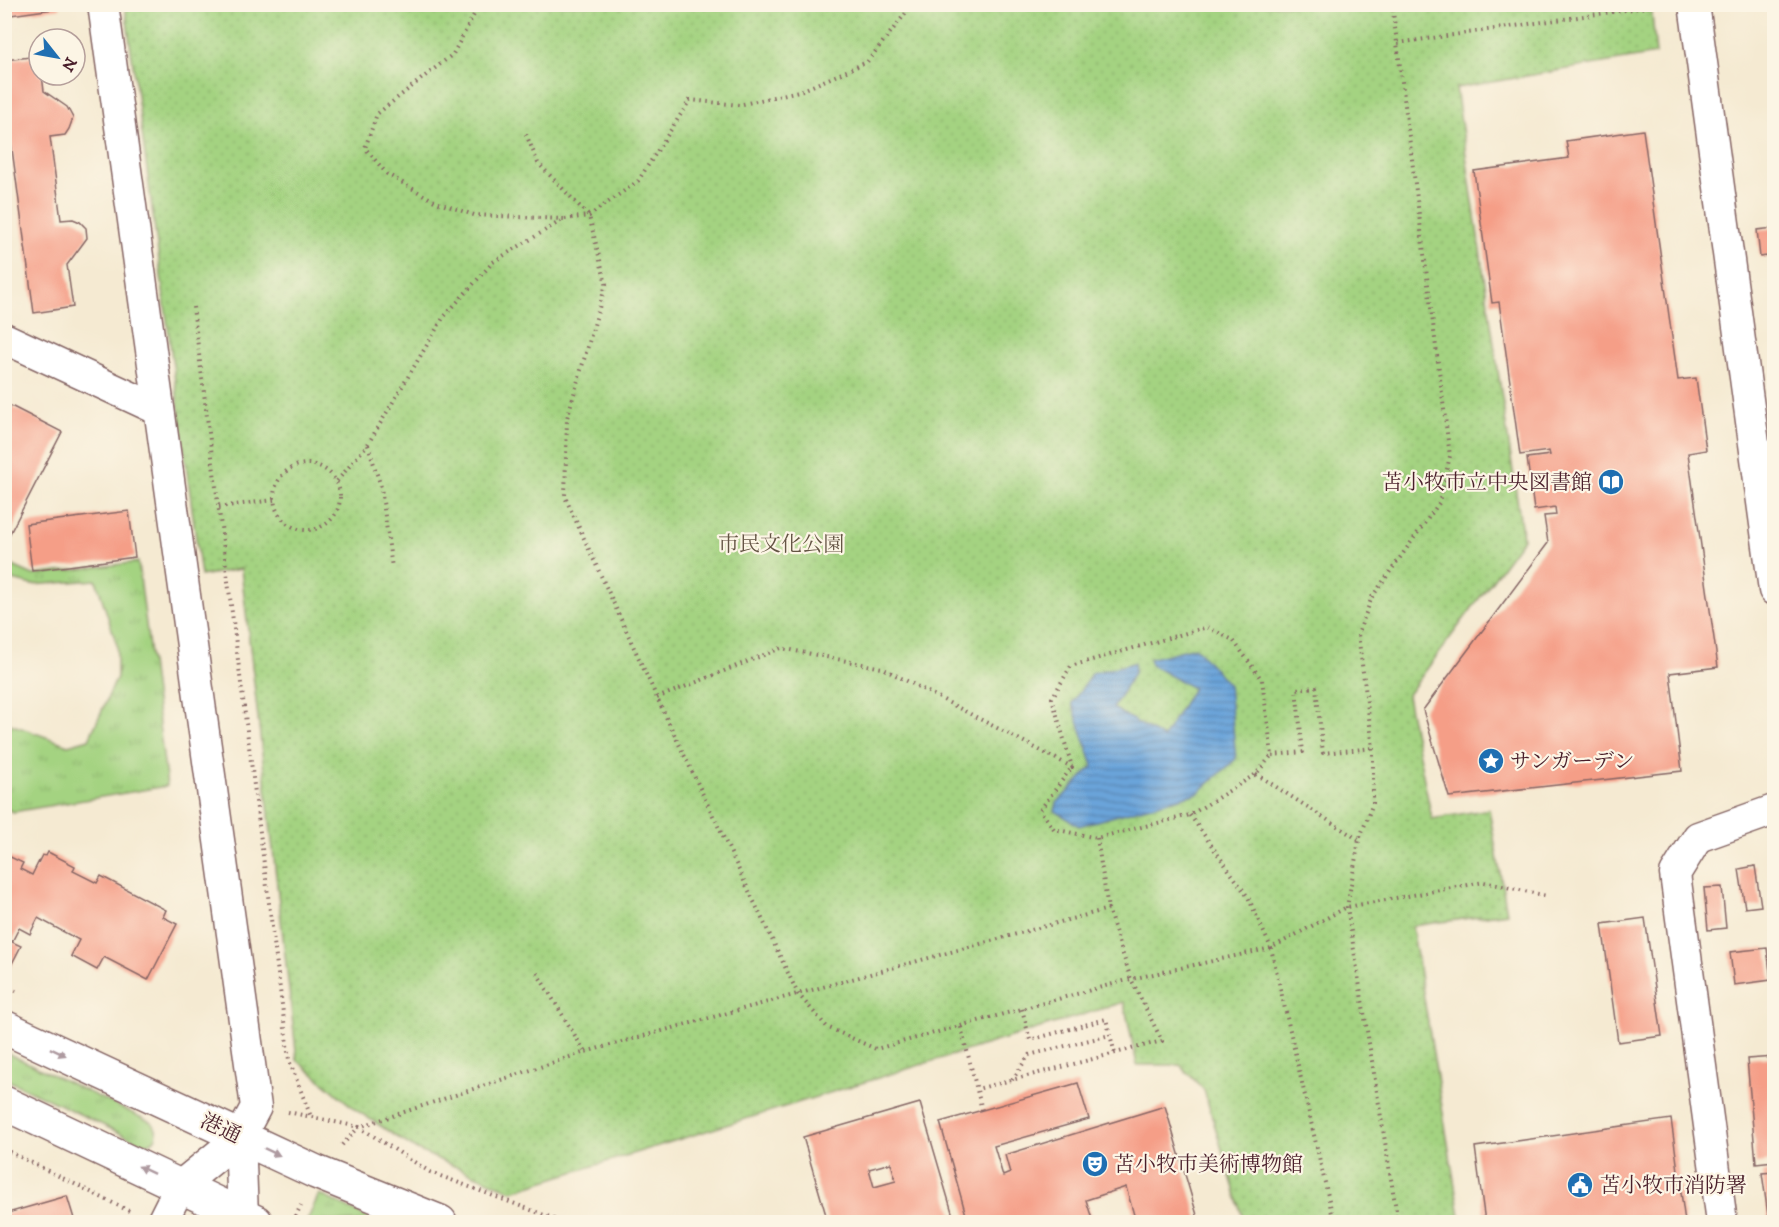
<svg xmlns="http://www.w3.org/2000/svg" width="1779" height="1227" viewBox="0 0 1779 1227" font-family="'IM FELL DW Pica','Noto Serif JP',serif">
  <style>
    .grass { fill: url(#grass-tufts); stroke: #777956; stroke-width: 1.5 }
    .park { fill: url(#park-dots); stroke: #777956; stroke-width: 1.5 }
    .water { fill: url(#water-rules); stroke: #5a6282; stroke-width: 1.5 }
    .building { fill: #f59e87; fill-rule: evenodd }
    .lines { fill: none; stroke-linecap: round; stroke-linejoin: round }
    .street-casing { stroke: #866665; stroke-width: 33 }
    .secondary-casing { stroke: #866665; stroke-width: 36 }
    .path { stroke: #866665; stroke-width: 4; stroke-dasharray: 1.5 4.5; stroke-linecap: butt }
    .street { stroke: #fff; stroke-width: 30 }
    .secondary { stroke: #fff; stroke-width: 33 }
    .oneway { fill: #ae9aa0 }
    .labels { text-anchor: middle; stroke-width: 4.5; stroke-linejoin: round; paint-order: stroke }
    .poi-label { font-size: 21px; fill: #4a1f2b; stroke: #fcf5e5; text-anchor: start }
    .park-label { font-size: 21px; fill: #655545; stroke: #fcf5e5 }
    .street-label { font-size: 21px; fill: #4a1f2b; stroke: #fcf5e5 }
  </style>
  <defs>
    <pattern id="grass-tufts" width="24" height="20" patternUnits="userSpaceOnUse" patternTransform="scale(1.5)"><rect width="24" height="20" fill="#a4d381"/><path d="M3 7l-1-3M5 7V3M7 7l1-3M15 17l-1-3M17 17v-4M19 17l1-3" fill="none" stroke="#8fb570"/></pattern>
    <pattern id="park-dots" width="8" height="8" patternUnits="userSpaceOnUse" patternTransform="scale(1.5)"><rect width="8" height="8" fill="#a4d381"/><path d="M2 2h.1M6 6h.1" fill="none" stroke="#8fb570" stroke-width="1.8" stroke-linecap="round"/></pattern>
    <pattern id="water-rules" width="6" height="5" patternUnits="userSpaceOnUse" patternTransform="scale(1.5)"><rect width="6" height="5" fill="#6aa4da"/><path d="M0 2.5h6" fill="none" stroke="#5985b1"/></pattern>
  </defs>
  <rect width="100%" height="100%" fill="#fcf5e5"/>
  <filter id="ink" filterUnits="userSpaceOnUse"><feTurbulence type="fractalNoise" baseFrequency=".0167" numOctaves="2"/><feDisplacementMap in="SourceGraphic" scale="12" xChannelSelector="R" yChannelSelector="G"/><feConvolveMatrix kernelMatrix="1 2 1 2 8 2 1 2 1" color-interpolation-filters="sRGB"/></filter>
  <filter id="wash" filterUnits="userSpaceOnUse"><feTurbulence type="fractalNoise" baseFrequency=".008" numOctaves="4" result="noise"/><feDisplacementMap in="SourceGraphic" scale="24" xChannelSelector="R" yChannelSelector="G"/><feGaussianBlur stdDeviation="1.35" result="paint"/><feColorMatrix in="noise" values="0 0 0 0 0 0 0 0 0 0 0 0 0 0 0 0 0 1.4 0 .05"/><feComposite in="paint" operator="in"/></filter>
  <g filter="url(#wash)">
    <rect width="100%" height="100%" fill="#f5ead2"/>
    <g class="grass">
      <polygon points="4,562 33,575 138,562 167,786 13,812 5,808 5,722 68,745 89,739 117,677 117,645 96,580 32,585 5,578"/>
      <path d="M 5,1052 L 151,1122 C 162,1133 156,1145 141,1143 L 5,1079 Z"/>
      <polygon points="319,1194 377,1222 307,1221"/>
    </g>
    <polygon class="park" points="125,5 1651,5 1656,54 1456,88 1523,539 1407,696 1432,819 1489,809 1507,913 1412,926 1461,1222 1244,1222 1204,1090 1180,1065 1137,1065 1124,1002 512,1191 417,1150 356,1110 297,1060 241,569 201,576"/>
    <polygon class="water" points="1195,647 1229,685 1236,759 1198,793 1079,826 1055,811 1057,803 1093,766 1072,703 1092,673 1134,663 1135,671 1113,708 1163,738 1193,688 1151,665 1149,659"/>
    <g id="blocks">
      <g class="building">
        <polygon points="4,4 60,4 60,8 4,16"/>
        <polygon points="39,56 39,75 42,75 44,91 67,107 73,118 69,129 65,135 50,137 61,220 73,219 80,222 86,228 87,238 67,265 73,307 34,313 5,97 5,60"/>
        <polygon points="1643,130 1678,380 1696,378 1706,450 1688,453 1718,667 1670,673 1682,771 1449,797 1423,710 1548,543 1544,516 1556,515 1555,507 1534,510 1527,458 1550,455 1549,451 1520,455 1499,302 1492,303 1474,171 1569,158 1566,141"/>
        <polygon points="1774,228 1774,255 1760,257 1757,230"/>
        <polygon points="11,406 62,432 4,545 4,419"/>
        <polygon points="129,511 135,557 32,571 26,524"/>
        <polygon points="48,852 75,866 73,871 97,883 101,876 166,910 163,917 177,924 148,980 104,957 97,970 71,956 79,940 38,918 30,934 19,928 12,942 21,946 4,979 4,854 23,863 20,869 32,875 42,855 46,856"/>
        <polygon points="1771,859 1774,859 1774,874 1773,874"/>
        <polygon points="1755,866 1761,906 1745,908 1739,869"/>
        <polygon points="1722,887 1726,928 1708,930 1704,888"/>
        <polygon points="1645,918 1662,1036 1618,1042 1602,924"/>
        <polygon points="1767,948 1771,980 1734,985 1730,952"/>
        <polygon points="1774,1057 1774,1161 1756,1163 1747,1059"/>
        <polygon points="1078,1083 1089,1119 994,1146 1003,1176 1010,1173 1005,1155 1165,1106 1199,1222 1136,1222 1126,1187 1086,1200 1093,1222 968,1222 940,1122"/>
        <path d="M 920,1103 L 954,1219 L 943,1222 L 828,1222 L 803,1137 ZM 891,1163 L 896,1181 L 874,1187 L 869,1169 Z"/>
        <polygon points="1671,1119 1685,1222 1485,1222 1475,1147"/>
        <polygon points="1774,1172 1774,1222 1769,1222 1762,1173"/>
        <polygon points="67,1196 75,1222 4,1222 4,1214"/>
      </g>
    </g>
  </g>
  <g filter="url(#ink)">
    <use href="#blocks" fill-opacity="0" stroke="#866665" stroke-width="1.5"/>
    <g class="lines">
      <g class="street-casing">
        <g id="street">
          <polyline points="103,4 256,1107 240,1137 180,1186 162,1222"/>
          <polyline points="1694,4 1774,590"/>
          <polyline points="4,338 159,410"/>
          <polyline points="239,1222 243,1216 240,1137"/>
          <polyline points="1722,1222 1675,874 1698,837 1774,810"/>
        </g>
      </g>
      <g class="secondary-casing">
        <g id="secondary">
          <polyline points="4,1027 316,1172 440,1222"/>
          <polyline points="4,1103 256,1222"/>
        </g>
      </g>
      <g class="path">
        <polyline points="477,4 477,9 453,54 377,114 365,148 387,174 436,202 474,215 564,219"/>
        <polyline points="1392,4 1450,456 1439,503 1372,597 1358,634 1373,748 1373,803 1359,840 1347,907 1398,1222"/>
        <polyline points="1398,43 1660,5"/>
        <polyline points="526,134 538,163 589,216 606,284 567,418 565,497 657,698 798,994 827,1027 876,1049 1131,979 1271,948 1347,907 1484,882 1547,896"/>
        <polyline points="193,307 289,1060 311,1117"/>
        <polyline points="368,445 381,487 392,568"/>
        <circle cx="307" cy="497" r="33"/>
        <polyline points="337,481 368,444 443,318 493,262 564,219 589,216 638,181 690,100 739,105 803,90 867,62 913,4"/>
        <polyline points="219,507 274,500"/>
        <polyline points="657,698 781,648 882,668 1072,767 1052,698 1071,666 1207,627 1233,640 1262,680 1272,755 1256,774 1190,815 1097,838 1054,829 1040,810 1072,767"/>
        <polyline points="1272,755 1303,752 1296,689 1316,687 1323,753 1373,748"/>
        <polyline points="1256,774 1359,840"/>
        <polyline points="1190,815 1248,897 1271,948 1334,1222"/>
        <polyline points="1097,838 1108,909"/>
        <polyline points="537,973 585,1052"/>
        <polyline points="4,986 16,991"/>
        <polyline points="1022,1009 1030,1040 1106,1019 1115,1054"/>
        <polyline points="961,1027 982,1110"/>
        <polyline points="1012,1080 1029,1055 1110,1035"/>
        <polyline points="288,1112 359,1127 430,1172 563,1222"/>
        <polyline points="342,1145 359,1127 585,1052 1108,909 1131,979 1162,1041 977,1089"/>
        <polyline points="4,1149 131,1212"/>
        <polyline points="293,1222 301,1205"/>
      </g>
      <use href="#street" class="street"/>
      <use href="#secondary" class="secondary"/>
    </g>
    <defs><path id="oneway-solid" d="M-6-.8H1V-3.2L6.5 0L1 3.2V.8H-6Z" transform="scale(1.5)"/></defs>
    <g class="oneway">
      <use href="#oneway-solid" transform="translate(58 1052) rotate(25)"/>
      <use href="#oneway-solid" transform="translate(272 1152) rotate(25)"/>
      <use href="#oneway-solid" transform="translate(146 1170) rotate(-154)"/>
    </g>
  </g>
  <defs>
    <g id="library-disc" transform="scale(1.35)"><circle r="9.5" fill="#1f6fb2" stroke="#fcf5e5"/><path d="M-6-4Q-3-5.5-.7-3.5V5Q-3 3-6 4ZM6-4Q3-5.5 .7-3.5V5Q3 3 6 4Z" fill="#fff"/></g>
    <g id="sight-disc" transform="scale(1.35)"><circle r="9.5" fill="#1f6fb2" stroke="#fcf5e5"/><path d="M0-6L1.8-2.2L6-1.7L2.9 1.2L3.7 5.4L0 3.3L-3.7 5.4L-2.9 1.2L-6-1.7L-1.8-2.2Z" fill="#fff"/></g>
    <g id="theatre-disc" transform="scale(1.35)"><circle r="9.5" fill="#1f6fb2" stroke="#fcf5e5"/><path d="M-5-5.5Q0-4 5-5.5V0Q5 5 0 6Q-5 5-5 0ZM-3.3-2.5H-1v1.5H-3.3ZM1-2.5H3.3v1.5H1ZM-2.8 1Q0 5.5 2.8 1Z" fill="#fff"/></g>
    <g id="civic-disc" transform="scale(1.35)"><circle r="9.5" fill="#1f6fb2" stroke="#fcf5e5"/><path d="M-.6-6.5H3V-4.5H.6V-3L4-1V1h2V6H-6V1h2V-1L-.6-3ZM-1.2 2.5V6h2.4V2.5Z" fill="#fff"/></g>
  </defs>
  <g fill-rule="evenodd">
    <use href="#library-disc" x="1611" y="482"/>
    <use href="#sight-disc" x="1491" y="761"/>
    <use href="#theatre-disc" x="1095" y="1164"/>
    <use href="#civic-disc" x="1580" y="1185"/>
  </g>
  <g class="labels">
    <g class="poi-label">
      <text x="1592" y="489" text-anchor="end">苫小牧市立中央図書館</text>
      <text x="1510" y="768">サンガーデン</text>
      <text x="1114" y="1171">苫小牧市美術博物館</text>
      <text x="1600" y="1192">苫小牧市消防署</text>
    </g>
    <g class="park-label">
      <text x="781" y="551">市民文化公園</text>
    </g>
    <g class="street-label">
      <text transform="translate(221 1128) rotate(25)" y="7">港通</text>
    </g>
  </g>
  <rect width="1779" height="1227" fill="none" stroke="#fcf5e5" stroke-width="24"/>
  <g transform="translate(57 57) rotate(121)"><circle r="28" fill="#fcf5e5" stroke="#b59f9b" stroke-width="1.5"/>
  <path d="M0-4.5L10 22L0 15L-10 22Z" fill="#1f6fb2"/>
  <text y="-9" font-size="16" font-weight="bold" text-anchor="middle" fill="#4a1f2b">N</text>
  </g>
</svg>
